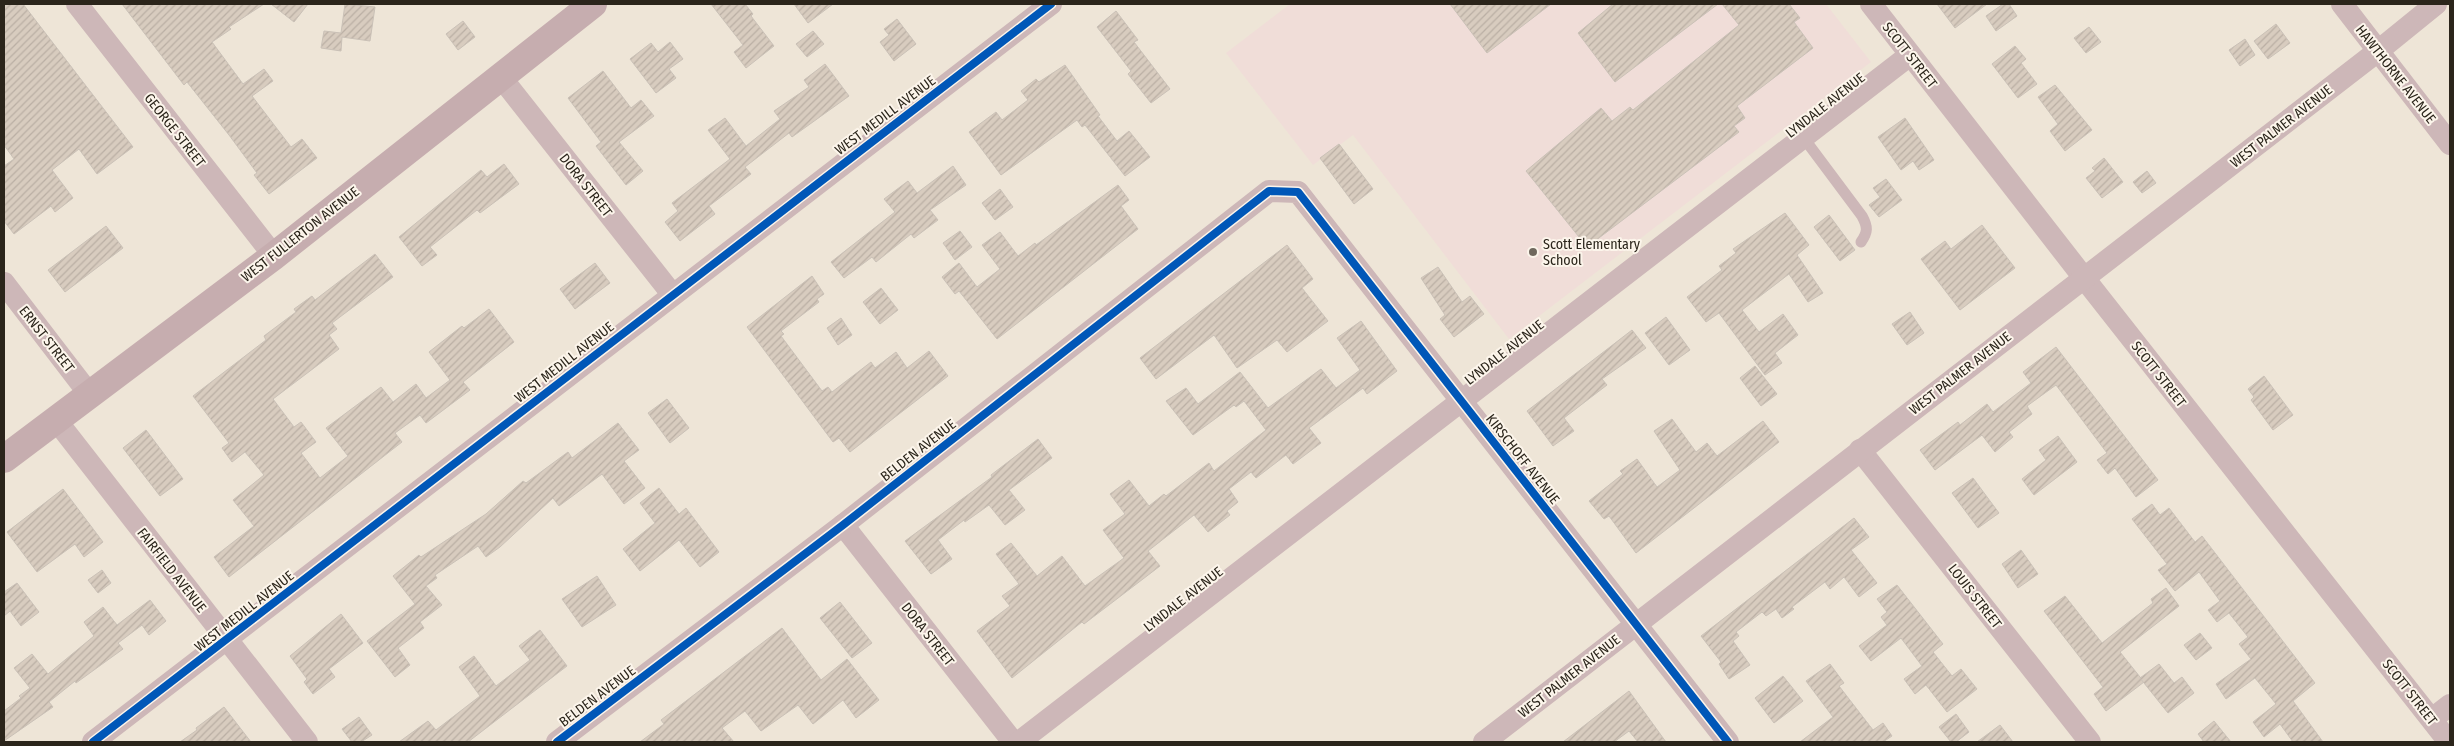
<svg xmlns="http://www.w3.org/2000/svg" width="2454" height="746" viewBox="0 0 2454 746" font-family="'Fira Sans Condensed',sans-serif">
  <style>
    .education { fill: #f0ddd8 }
    .building { fill: url(#building-hatch); stroke: #cac1b7 }
    .lines { fill: none; stroke-linecap: round; stroke-linejoin: round }
    .lane { stroke: #cdb7b8; stroke-width: 11 }
    .street { stroke: #cdb7b8; stroke-width: 22 }
    .secondary { stroke: #c6adaf; stroke-width: 28 }
    .cycleway-casing { stroke: #fcf5eb; stroke-width: 11 }
    .cycleway { stroke: #0057b8; stroke-width: 8 }
    .poi-dot { fill: #6f685d; stroke: #fcf5eb; stroke-width: 2 }
    .labels { text-anchor: middle; stroke-width: 4; stroke-linejoin: round; paint-order: stroke }
    .street-label { font-size: 14px; fill: #2b251b; stroke: #fcf5eb }
    .poi-label { font-size: 14px; fill: #2b251b; stroke: #fcf5eb; text-anchor: start }
  </style>
  <defs>
    <pattern id="building-hatch" width="6" height="6" patternUnits="userSpaceOnUse" patternTransform="scale(1.25)"><rect width="6" height="6" fill="#d8ccbf"/><path d="M-1 1l2-2M0 6l6-6M5 7l2-2" fill="none" stroke="#baafa4"/></pattern>
  </defs>
  <rect width="100%" height="100%" fill="#eee5d7"/>
  <polygon class="education" points="1290,4 1826,4 1871,62 1509,339 1353,135 1313,165 1226,53"/>
  <g class="building">
    <polygon points="4,4 23,4 133,147 97,174 79,149 52,170 73,198 55,212 51,206 14,234 4,221 4,166 14,159 4,145"/>
    <polygon points="122,4 264,4 229,27 231,29 212,42 243,84 264,69 273,81 252,96 291,147 302,139 317,158 269,194 254,175 257,173 229,135 187,82 184,85"/>
    <polygon points="271,4 308,4 294,22"/>
    <polygon points="345,4 375,7 370,41 342,37 341,51 321,48 324,31 341,33"/>
    <polygon points="711,4 745,4 753,14 751,16 774,46 746,68 734,52 743,45"/>
    <polygon points="794,4 833,4 808,23"/>
    <polygon points="1450,4 1551,4 1487,53"/>
    <polygon points="1613,4 1718,4 1615,82 1578,33"/>
    <polygon points="1722,4 1789,4 1800,18 1794,22 1813,48 1737,106 1745,118 1734,126 1739,132 1587,247 1526,171 1601,108 1612,121 1630,107 1633,110 1739,25"/>
    <polygon points="1937,4 1987,4 1955,28"/>
    <polygon points="2003,4 2009,4 2017,16 1996,31 1986,16"/>
    <polygon points="1116,11 1138,40 1134,42 1170,89 1151,103 1128,74 1131,71 1097,27"/>
    <polygon points="897,19 916,44 894,61 880,42 889,35 884,29"/>
    <polygon points="463,21 475,37 458,50 446,34"/>
    <polygon points="2276,24 2290,43 2268,59 2254,41"/>
    <polygon points="2089,27 2101,42 2086,53 2074,38"/>
    <polygon points="813,31 824,44 807,57 796,44"/>
    <polygon points="2245,39 2255,55 2240,66 2229,50"/>
    <polygon points="670,42 683,59 669,69 676,78 656,93 630,59 651,43 658,52"/>
    <polygon points="2015,46 2026,59 2021,63 2037,84 2018,98 1992,64"/>
    <polygon points="825,64 849,96 792,137 789,133 745,167 751,174 709,206 715,214 680,241 665,222 678,211 672,203 730,159 708,130 725,118 746,146 780,119 774,111 809,87 804,80"/>
    <polygon points="1065,65 1100,115 1098,116 1117,141 1129,131 1150,157 1125,176 1085,125 1082,127 1077,120 1001,175 969,132 996,112 1002,120 1028,100 1021,91 1036,79 1039,82"/>
    <polygon points="603,71 631,108 641,100 654,116 619,142 643,171 626,185 596,146 601,142 568,98"/>
    <polygon points="2055,85 2092,130 2065,151 2050,131 2058,124 2038,97"/>
    <polygon points="1905,118 1934,160 1919,170 1913,161 1901,170 1878,137"/>
    <polygon points="1339,144 1373,189 1354,204 1320,158"/>
    <polygon points="2104,158 2123,182 2102,198 2086,178 2095,171 2092,168"/>
    <polygon points="504,164 519,184 480,213 477,210 430,247 437,255 422,266 399,237 481,170 487,177"/>
    <polygon points="953,166 966,185 930,210 938,220 914,238 911,234 876,262 872,257 844,278 831,262 895,212 884,199 908,181 917,193"/>
    <polygon points="2147,171 2156,183 2142,193 2133,182"/>
    <polygon points="1886,179 1902,200 1879,217 1869,205 1880,197 1873,188"/>
    <polygon points="1118,185 1129,200 1121,206 1138,229 997,339 959,291 955,294 942,277 959,263 977,287 1000,269 982,245 1000,232 1018,256 1035,243 1036,245"/>
    <polygon points="1000,189 1013,207 995,220 982,203"/>
    <polygon points="1785,213 1809,245 1797,255 1823,293 1808,302 1789,274 1742,310 1759,332 1783,314 1798,335 1775,353 1782,363 1765,375 1719,313 1706,322 1687,297 1722,270 1719,266 1736,253 1733,249"/>
    <polygon points="1829,215 1855,250 1840,261 1814,227"/>
    <polygon points="1982,225 2015,268 1960,310 1921,259 1945,241 1951,249"/>
    <polygon points="106,226 123,248 65,292 48,270"/>
    <polygon points="960,231 972,247 955,260 943,243"/>
    <polygon points="1287,245 1313,279 1302,288 1328,321 1287,352 1277,340 1237,368 1214,335 1156,379 1140,358"/>
    <polygon points="375,254 393,277 332,323 337,329 329,335 339,349 273,399 294,427 301,422 316,442 301,453 320,478 348,456 326,428 381,387 393,402 416,384 426,398 450,380 429,352 462,326 464,328 489,309 514,342 463,382 470,390 426,423 420,415 395,433 402,442 229,577 214,557 254,526 233,500 264,475 245,452 232,462 222,448 229,443 193,396 266,340 264,336 296,312 294,309 312,296 315,300"/>
    <polygon points="595,263 610,283 575,309 560,289"/>
    <polygon points="1438,267 1462,302 1470,296 1484,314 1454,337 1440,319 1445,315 1421,278"/>
    <polygon points="812,276 824,294 817,299 819,302 781,331 784,334 781,336 822,391 828,387 832,392 871,362 875,368 896,352 907,368 929,351 948,376 850,452 839,438 833,442 747,327"/>
    <polygon points="881,288 898,310 880,324 863,302"/>
    <polygon points="1910,312 1924,333 1907,345 1892,324"/>
    <polygon points="1666,317 1690,350 1669,365 1645,333"/>
    <polygon points="841,318 852,335 838,345 827,328"/>
    <polygon points="1361,321 1397,371 1367,394 1363,388 1309,428 1321,443 1293,464 1286,455 1256,478 1251,472 1229,489 1238,502 1227,511 1230,515 1208,532 1194,515 1148,551 1160,566 1084,624 1082,622 1012,678 977,631 1010,606 1002,596 1019,584 996,554 1011,543 1037,576 1062,556 1085,586 1124,558 1103,530 1125,514 1110,494 1129,480 1149,506 1164,494 1166,496 1209,463 1214,471 1266,430 1244,401 1236,407 1234,405 1193,435 1166,401 1186,388 1198,404 1240,372 1268,408 1321,369 1336,388 1360,370 1337,338"/>
    <polygon points="1632,330 1646,348 1602,379 1607,385 1564,418 1574,431 1553,446 1527,411"/>
    <polygon points="2056,347 2158,480 2136,497 2115,468 2108,474 2097,460 2107,453 2056,385 2027,406 2032,414 2009,432 2013,437 1995,452 1982,435 1935,470 1920,450 1958,422 1960,425 1987,404 1993,412 2031,383 2023,372"/>
    <polygon points="1755,366 1777,394 1761,406 1740,378"/>
    <polygon points="2264,376 2293,415 2273,430 2251,400 2254,397 2248,389"/>
    <polygon points="667,399 689,428 670,443 648,413"/>
    <polygon points="1672,419 1696,452 1707,443 1717,456 1763,421 1779,442 1636,553 1609,516 1604,519 1589,501 1623,474 1620,471 1637,459 1657,487 1680,470 1654,431"/>
    <polygon points="618,423 639,450 624,461 645,488 624,504 602,474 559,506 553,498 500,547 486,557 478,546 435,575 437,578 426,586 442,605 420,622 424,628 398,648 410,665 395,677 367,641 415,604 393,576 419,555 421,557 486,514 523,481 526,483 568,452 572,458"/>
    <polygon points="146,430 183,479 160,496 123,448"/>
    <polygon points="2058,436 2077,462 2034,495 2022,479 2046,460 2039,450"/>
    <polygon points="1038,439 1052,458 1009,490 1025,510 1005,525 989,505 965,522 964,520 938,540 952,559 931,574 905,541 992,477 991,475"/>
    <polygon points="1973,478 1999,513 1978,528 1952,493"/>
    <polygon points="659,488 679,514 686,508 719,552 700,567 679,540 640,571 623,549 655,523 640,503"/>
    <polygon points="63,489 103,542 84,557 75,544 37,572 7,532"/>
    <polygon points="2152,504 2160,515 2169,508 2195,542 2202,536 2315,683 2293,701 2323,742 2293,742 2280,724 2264,737 2253,722 2276,704 2255,678 2226,699 2216,684 2251,659 2239,644 2248,637 2229,613 2217,622 2208,610 2220,601 2199,572 2175,591 2158,570 2167,564 2132,519"/>
    <polygon points="1854,518 1869,537 1851,550 1877,583 1859,597 1844,577 1830,589 1825,582 1792,607 1794,609 1782,618 1776,609 1766,616 1762,612 1736,632 1739,636 1733,641 1750,665 1729,679 1719,664 1721,662 1701,636"/>
    <polygon points="2021,550 2038,574 2018,588 2002,564"/>
    <polygon points="102,570 111,583 98,593 88,580"/>
    <polygon points="597,576 616,605 582,627 562,599"/>
    <polygon points="17,583 39,612 21,626 10,611 4,616 4,592"/>
    <polygon points="1897,585 1943,644 1933,652 1952,676 1961,669 1977,689 1947,712 1926,685 1915,694 1904,679 1922,666 1901,638 1871,661 1859,646 1887,625 1881,617 1887,612 1877,599"/>
    <polygon points="2166,588 2179,606 2120,652 2144,682 2106,711 2094,694 2103,687 2044,611 2065,596 2102,643 2153,603 2151,599"/>
    <polygon points="150,600 166,621 149,635 142,625 118,643 123,649 76,683 75,681 49,702 53,707 4,741 4,711 21,698 19,696 30,688 14,668 32,654 48,674 94,636 84,622 103,607 117,625"/>
    <polygon points="840,602 872,643 852,658 820,618"/>
    <polygon points="341,614 363,643 329,669 335,677 313,694 304,682 307,679 290,656"/>
    <polygon points="782,628 821,680 847,659 879,700 856,718 843,700 813,724 798,705 761,731 745,711 722,728 734,742 640,742 664,724 661,720"/>
    <polygon points="540,630 567,666 468,742 399,742 428,721 436,730 480,696 459,667 474,656 496,686 530,660 519,646"/>
    <polygon points="2200,633 2212,648 2196,660 2184,645"/>
    <polygon points="1830,664 1844,683 1839,686 1873,730 1883,723 1892,736 1883,742 1800,742 1833,717 1806,681"/>
    <polygon points="2159,664 2174,683 2182,677 2194,693 2168,713 2140,678"/>
    <polygon points="1783,676 1803,701 1774,723 1755,698"/>
    <polygon points="1629,691 1666,742 1638,742 1629,731 1614,742 1563,742"/>
    <polygon points="224,707 251,742 180,742 197,730 196,728"/>
    <polygon points="1956,714 1969,732 1956,742 1951,742 1939,727"/>
    <polygon points="359,717 372,735 361,742 352,742 342,729"/>
    <polygon points="2214,721 2231,742 2204,742 2198,734"/>
    <polygon points="2000,725 2013,742 1977,742"/>
  </g>
  <g class="lines">
    <path class="lane" d="M 1803,137 L 1862,216 C 1868,227 1868,232 1861,242"/>
    <g class="street">
      <polyline points="77,4 274,256"/>
      <polyline points="1871,4 2084,278 2449,742"/>
      <polyline points="2342,4 2450,144"/>
      <polyline points="500,76 672,294"/>
      <polyline points="4,283 90,395"/>
      <polyline points="56,420 307,742"/>
      <polyline points="1860,450 2090,742"/>
      <polyline points="843,525 1013,742"/>
      <polyline points="2432,719 2450,705"/>
      <polyline points="93,742 1051,4"/>
      <polyline points="557,742 843,525 1269,191 1298,192 1728,742"/>
      <polyline points="1019,742 1910,55"/>
      <polyline points="1484,742 2378,51 2436,4"/>
    </g>
    <polyline class="secondary" points="4,459 274,256 593,4"/>
    <g class="cycleway-casing">
      <g id="cycleway">
        <polyline points="93,742 1051,4"/>
        <polyline points="557,742 843,525 1269,191 1298,192 1728,742"/>
      </g>
    </g>
    <use href="#cycleway" class="cycleway"/>
  </g>
  <circle class="poi-dot" cx="1533" cy="252" r="5"/>
  <g class="labels">
    <g class="street-label">
      <text transform="translate(1910 55) rotate(52)" y="5">SCOTT STREET</text>
      <text transform="translate(2396 74) rotate(52)" y="5">HAWTHORNE AVENUE</text>
      <text transform="translate(1825 105) rotate(-38)" y="5">LYNDALE AVENUE</text>
      <text transform="translate(885 115) rotate(-37)" y="5">WEST MEDILL AVENUE</text>
      <text transform="translate(2281 126) rotate(-38)" y="5">WEST PALMER AVENUE</text>
      <text transform="translate(175 130) rotate(52)" y="5">GEORGE STREET</text>
      <text transform="translate(586 185) rotate(52)" y="5">DORA STREET</text>
      <text transform="translate(300 234) rotate(-38)" y="5">WEST FULLERTON AVENUE</text>
      <text transform="translate(47 339) rotate(52)" y="5">ERNST STREET</text>
      <text transform="translate(1504 352) rotate(-38)" y="5">LYNDALE AVENUE</text>
      <text transform="translate(564 362) rotate(-38)" y="5">WEST MEDILL AVENUE</text>
      <text transform="translate(1960 373) rotate(-38)" y="5">WEST PALMER AVENUE</text>
      <text transform="translate(2159 374) rotate(52)" y="5">SCOTT STREET</text>
      <text transform="translate(918 450) rotate(-38)" y="5">BELDEN AVENUE</text>
      <text transform="translate(1523 459) rotate(52)" y="5">KIRSCHOFF AVENUE</text>
      <text transform="translate(172 570) rotate(52)" y="5">FAIRFIELD AVENUE</text>
      <text transform="translate(1975 596) rotate(52)" y="5">LOUIS STREET</text>
      <text transform="translate(1183 599) rotate(-38)" y="5">LYNDALE AVENUE</text>
      <text transform="translate(244 611) rotate(-38)" y="5">WEST MEDILL AVENUE</text>
      <text transform="translate(928 634) rotate(52)" y="5">DORA STREET</text>
      <text transform="translate(1569 676) rotate(-38)" y="5">WEST PALMER AVENUE</text>
      <text transform="translate(2410 692) rotate(52)" y="5">SCOTT STREET</text>
      <text transform="translate(597 696) rotate(-37)" y="5">BELDEN AVENUE</text>
    </g>
    <g class="poi-label">
      <text x="1543" y="249">Scott Elementary<tspan x="1543" dy="16">School</tspan></text>
    </g>
  </g>
  <rect width="2454" height="746" fill="none" stroke="#2b251b" stroke-width="10"/>
</svg>
